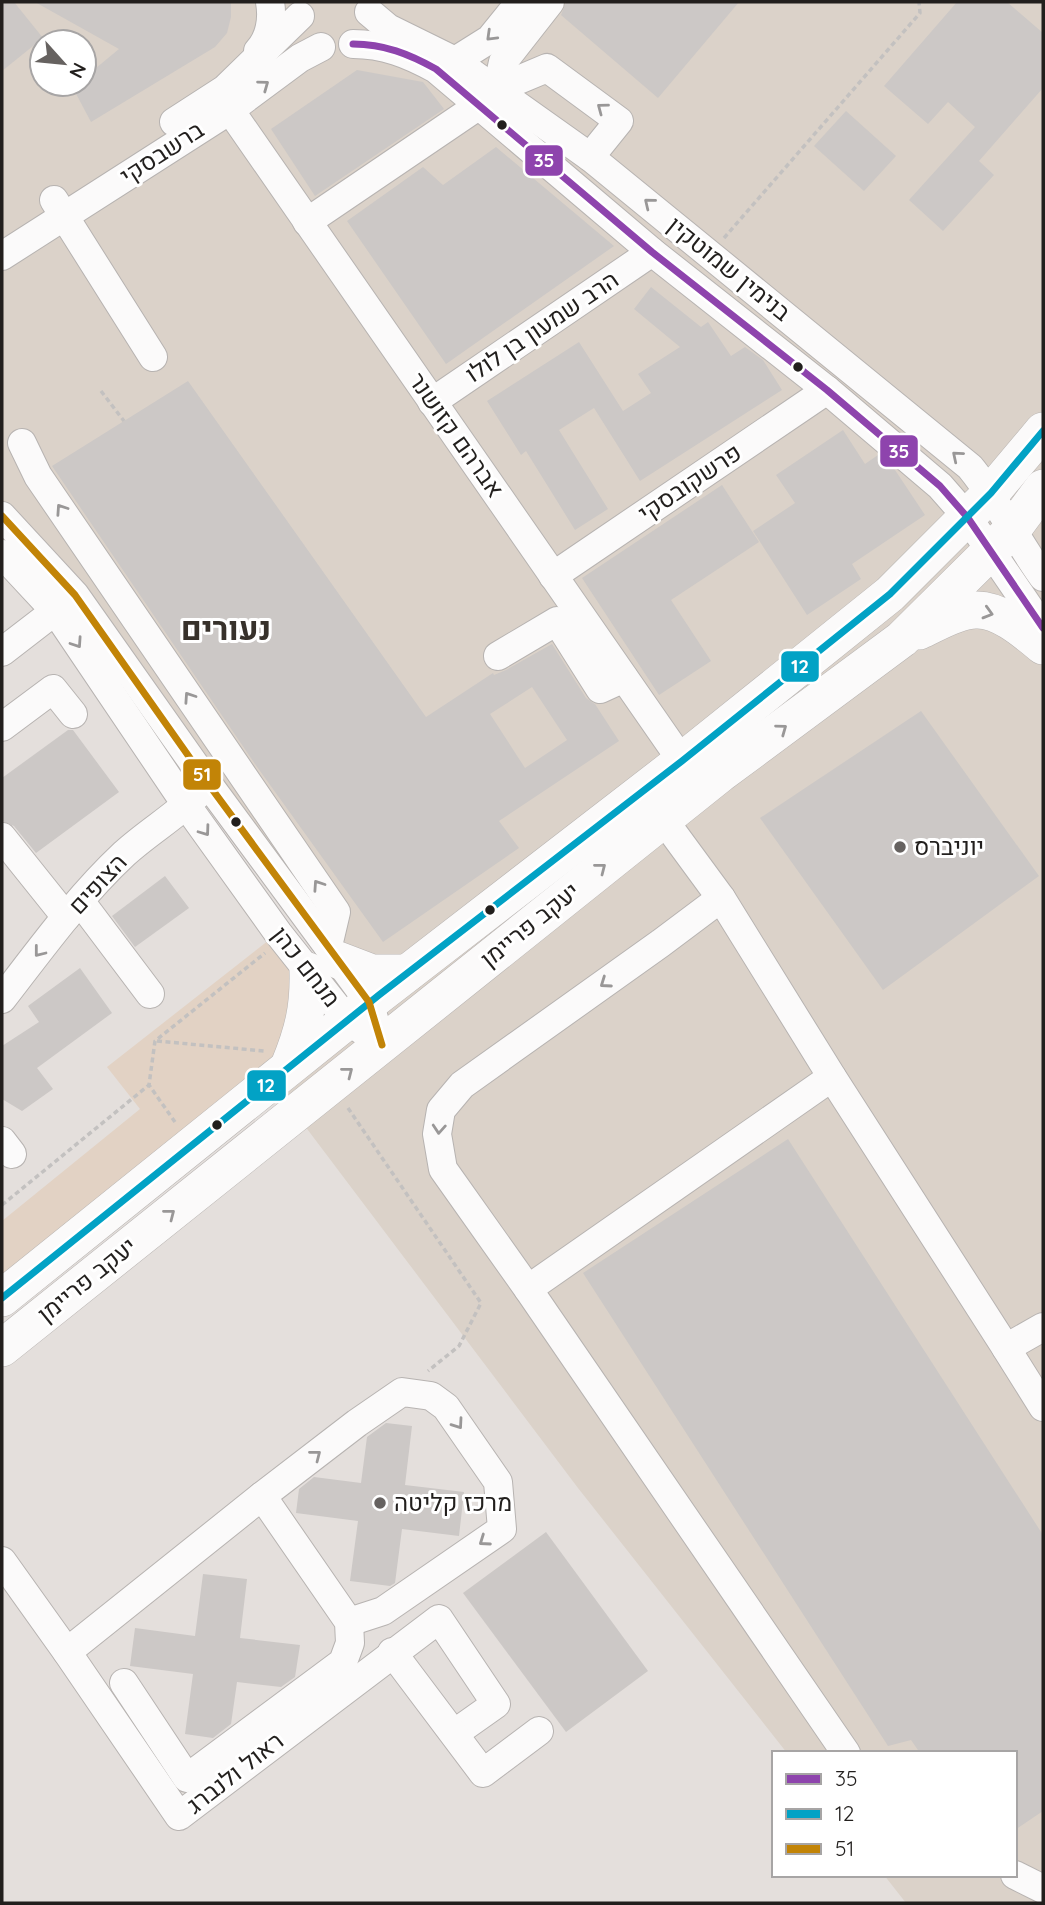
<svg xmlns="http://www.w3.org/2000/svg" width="1045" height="1905" viewBox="0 0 1045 1905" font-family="Quicksand,Heebo,sans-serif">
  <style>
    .built { fill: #dbd2c9; fill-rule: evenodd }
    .green { fill: #e2d2c4 }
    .building { fill: #ccc8c6; fill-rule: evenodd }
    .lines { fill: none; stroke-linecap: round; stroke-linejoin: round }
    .minor-casing { stroke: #b7b3b1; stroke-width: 30 }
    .major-casing { stroke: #b7b3b1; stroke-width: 38 }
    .path { stroke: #c3c1c0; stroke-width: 3.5; stroke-dasharray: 5 3.5; stroke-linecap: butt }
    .minor { stroke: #fbfafa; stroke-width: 28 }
    .major { stroke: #fbfafa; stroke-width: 37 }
    .bus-1-casing { stroke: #fff; stroke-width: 12 }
    .bus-2-casing { stroke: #fff; stroke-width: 12 }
    .bus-3-casing { stroke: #fff; stroke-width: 12 }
    .bus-1 { stroke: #8e44ad; stroke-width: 7 }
    .bus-2 { stroke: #02a2c5; stroke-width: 7 }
    .bus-3 { stroke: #c28407; stroke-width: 7 }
    .oneway { stroke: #999797 }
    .bus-dot { fill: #221f1d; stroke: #fff; stroke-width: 2.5 }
    .poi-dot { fill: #666260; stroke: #fff; stroke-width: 2.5 }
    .labels { text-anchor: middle; stroke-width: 6; stroke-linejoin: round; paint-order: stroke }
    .street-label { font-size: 24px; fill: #221f1d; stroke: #fff }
    .poi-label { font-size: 24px; fill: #221f1d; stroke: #fff; text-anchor: start }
    .district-label { font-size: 32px; font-weight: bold; fill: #37312b; stroke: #fff }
    .line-badge { stroke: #fff; stroke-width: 2.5 }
    .badge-label { font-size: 19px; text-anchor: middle; font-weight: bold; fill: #fff }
  </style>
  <rect width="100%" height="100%" fill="#e4dfdc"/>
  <path class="built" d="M 2,2 L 1043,2 L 1043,1903 L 906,1903 L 884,1875 L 1015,1875 L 1015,1753 L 787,1753 L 578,1488 L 283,1097 L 369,1025 L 64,604 L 2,539 ZM 42,42 L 84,42 L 84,84 L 42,84 Z"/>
  <polygon class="green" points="278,933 347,1020 2,1298 2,1221 140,1109 107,1067"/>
  <g class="building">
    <polygon points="2,2 14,2 43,38 2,71"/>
    <polygon points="35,2 231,2 231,17 227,33 215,47 91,122 73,88 77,84 84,84 84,78 119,49"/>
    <polygon points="566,2 739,2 658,98 561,15"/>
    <polygon points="957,2 1007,2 1043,33 1043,88 979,161 994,175 943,231 909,200 975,127 948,102 928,124 884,86"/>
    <polygon points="357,70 423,82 444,109 315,196 271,129"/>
    <polygon points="846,111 896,156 864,191 814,146"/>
    <polygon points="496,147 614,246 446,364 347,221 423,167 443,185"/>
    <polygon points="651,287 701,327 708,322 731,356 745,347 763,360 782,390 640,481 594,408 559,430 608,509 575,530 526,451 521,455 487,401 579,342 623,411 651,393 638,374 680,347 634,309"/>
    <path d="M 188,381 L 426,717 L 493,673 L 494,675 L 506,670 L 552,644 L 586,698 L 595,704 L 619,741 L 499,821 L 519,848 L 383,942 L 255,764 L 52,466 ZM 532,687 L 567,740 L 525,768 L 490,714 Z"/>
    <polygon points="843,430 865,464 878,455 895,470 925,515 852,564 861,579 807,615 753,531 795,503 776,475"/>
    <polygon points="722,485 759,542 671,600 711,661 659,695 582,578"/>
    <polygon points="921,711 1039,876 883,990 760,818"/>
    <polygon points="68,730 73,730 119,792 36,853 14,826 2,821 2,778"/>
    <polygon points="165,876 189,908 135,947 112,916"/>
    <polygon points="80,968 112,1013 37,1068 53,1089 22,1111 2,1099 2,1046 39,1022 28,1006"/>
    <polygon points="788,1139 1043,1535 1043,1811 1015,1830 1015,1753 920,1753 911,1740 888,1746 583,1273"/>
    <polygon points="386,1423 412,1426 405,1485 464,1492 459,1536 402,1529 395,1583 390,1586 350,1581 358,1521 296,1513 299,1489 314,1477 361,1483 367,1437"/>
    <polygon points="546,1532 648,1671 566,1732 463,1593"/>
    <polygon points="203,1574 247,1579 240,1638 300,1645 295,1677 281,1687 237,1682 231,1724 213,1738 185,1734 193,1674 130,1666 135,1628 195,1636"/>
  </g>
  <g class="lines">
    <g class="minor-casing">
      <g id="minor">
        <path d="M 369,12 L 388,28 L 455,61 L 590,157 L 970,467 C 998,501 1017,541 1043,577"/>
        <path d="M 353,44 C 384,44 409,54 436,69 L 652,252 L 827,390 L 940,486 L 968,518 L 1043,628"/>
        <path d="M 258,51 C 270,38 273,19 270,2"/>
        <polyline points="455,61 490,39 520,2"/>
        <polyline points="497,89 503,62 550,2"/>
        <polyline points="230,110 682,761"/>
        <polyline points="174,122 225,89 300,16"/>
        <polyline points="54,200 153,357"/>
        <polyline points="307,222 478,106 497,89 547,68 619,121 590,157"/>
        <polyline points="2,256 230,110 300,58 321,47"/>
        <polyline points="432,402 652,252"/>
        <polyline points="22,443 38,476 336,912 328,946"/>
        <polyline points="2,516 75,595 209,785 369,1002 382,1045"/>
        <polyline points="2,554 56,612 187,806 278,933 347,1020 363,1031"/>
        <polyline points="553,576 827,390"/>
        <polyline points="2,652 68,601"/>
        <polyline points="498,656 557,621 600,689 624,678"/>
        <polyline points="2,727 53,689 73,714"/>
        <polyline points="663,819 721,898 832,1077 1006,1348 1043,1327"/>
        <polyline points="2,837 66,917"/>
        <polyline points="721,898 661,943 462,1085 441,1110 437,1134 443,1169 528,1289 846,1753"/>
        <polyline points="80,901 150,994"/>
        <path d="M 2,999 C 40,950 78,897 124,854 C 148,832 176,816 199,793"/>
        <polyline points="2,1141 12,1154"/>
        <polyline points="528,1289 832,1077"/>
        <polyline points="1006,1348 1043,1407"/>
        <polyline points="262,1496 357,1423 402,1392 431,1396 446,1407 498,1482 502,1529 383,1611 349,1622"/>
        <polyline points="2,1561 67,1652 179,1816 439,1619 496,1704 455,1733"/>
        <polyline points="67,1652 262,1496 349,1622 350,1643 343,1662 187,1778 124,1683"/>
        <polyline points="392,1652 483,1773 539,1731"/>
        <polyline points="1015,1875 1043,1889"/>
      </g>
    </g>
    <g class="major-casing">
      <g id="major">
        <path d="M 919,631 C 935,624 957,610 976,610 C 1000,609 1026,632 1043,646"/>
        <polyline points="338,960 372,973 407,973"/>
        <path d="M 289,1066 C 303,1032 309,1008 308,971"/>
        <polyline points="2,1298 379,995 682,761 890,594 991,493 1043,431"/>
        <polyline points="2,1348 720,774 902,639 1012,530 1043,488"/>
      </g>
    </g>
    <g class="path">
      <polyline points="724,238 920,13 919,2"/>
      <polyline points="101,391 124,421"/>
      <polyline points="157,1041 264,1051"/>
      <polyline points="348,1108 481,1303 459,1346 428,1371"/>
      <polyline points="175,1122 149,1085 155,1041 265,953"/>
      <polyline points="2,1205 149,1085"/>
    </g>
    <use href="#minor" class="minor"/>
    <use href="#major" class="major"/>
    <g class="bus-1-casing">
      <path id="bus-1" d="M 353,44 C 384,44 409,54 436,69 L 652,252 L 827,390 L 940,486 L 968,518 L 1043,628"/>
    </g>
    <g class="bus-2-casing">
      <polyline id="bus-2" points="2,1298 379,995 682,761 890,594 991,493 1043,431"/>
    </g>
    <g class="bus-3-casing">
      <polyline id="bus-3" points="2,516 75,595 209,785 369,1002 382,1045"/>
    </g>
    <use href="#bus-1" class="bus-1"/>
    <use href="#bus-2" class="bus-2"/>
    <use href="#bus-3" class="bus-3"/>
  </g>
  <defs><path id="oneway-chevron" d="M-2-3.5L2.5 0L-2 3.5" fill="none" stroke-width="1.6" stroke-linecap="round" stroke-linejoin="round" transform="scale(1.75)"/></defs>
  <g class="oneway">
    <use href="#oneway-chevron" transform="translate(491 36) rotate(136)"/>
    <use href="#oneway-chevron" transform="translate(264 85) rotate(-36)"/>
    <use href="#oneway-chevron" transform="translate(602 108) rotate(-143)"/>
    <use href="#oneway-chevron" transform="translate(649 203) rotate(-141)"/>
    <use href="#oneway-chevron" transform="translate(957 456) rotate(-140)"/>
    <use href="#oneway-chevron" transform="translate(61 509) rotate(-124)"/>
    <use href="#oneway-chevron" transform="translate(988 613) rotate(16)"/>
    <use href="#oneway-chevron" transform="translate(77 643) rotate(56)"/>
    <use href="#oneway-chevron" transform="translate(189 697) rotate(-124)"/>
    <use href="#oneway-chevron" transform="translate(782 729) rotate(-36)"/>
    <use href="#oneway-chevron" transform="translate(205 831) rotate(54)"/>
    <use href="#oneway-chevron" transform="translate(601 868) rotate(-38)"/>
    <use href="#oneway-chevron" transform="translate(318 885) rotate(-124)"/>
    <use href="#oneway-chevron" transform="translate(39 952) rotate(128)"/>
    <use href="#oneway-chevron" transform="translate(605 983) rotate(145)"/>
    <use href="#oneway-chevron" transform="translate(348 1072) rotate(-38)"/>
    <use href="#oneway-chevron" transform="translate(439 1129) rotate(94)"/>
    <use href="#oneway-chevron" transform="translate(170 1214) rotate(-38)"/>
    <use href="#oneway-chevron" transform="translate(458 1424) rotate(55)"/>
    <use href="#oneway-chevron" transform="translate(316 1455) rotate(-38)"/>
    <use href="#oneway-chevron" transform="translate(484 1541) rotate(145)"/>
  </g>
  <g class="bus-dot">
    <circle cx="502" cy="125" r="6"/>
    <circle cx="798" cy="367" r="6"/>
    <circle cx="236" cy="822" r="6"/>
    <circle cx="490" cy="910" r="6"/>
    <circle cx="217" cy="1125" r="6"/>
  </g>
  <g class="poi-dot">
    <circle cx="900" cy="847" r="7"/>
    <circle cx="380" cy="1503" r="7"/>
  </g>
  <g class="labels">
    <g class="street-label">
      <text transform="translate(162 153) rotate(-33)" y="8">ברשבסקי</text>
      <text transform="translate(729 269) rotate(39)" y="8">בנימין שמוטקין</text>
      <text transform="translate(542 327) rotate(-34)" y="8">הרב שמעון בן לולו</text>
      <text transform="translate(456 435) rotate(55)" y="8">אברהם קזושנר</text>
      <text transform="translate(690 483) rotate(-34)" y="8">פרשקובסקי</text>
      <text transform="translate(98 884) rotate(-47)" y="8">הצופים</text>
      <text transform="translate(530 925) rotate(-39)" y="8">יעקב פריימן</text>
      <text transform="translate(306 967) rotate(52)" y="8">מנחם כהן</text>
      <text transform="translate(87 1280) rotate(-39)" y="8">יעקב פריימן</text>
      <text transform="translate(235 1773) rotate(-38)" y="8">ראול ולנברג</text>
    </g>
    <g class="poi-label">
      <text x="914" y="855">יוניברס</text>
      <text x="394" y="1511">מרכז קליטה</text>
    </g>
    <g class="district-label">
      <text x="226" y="640">נעורים</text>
    </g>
  </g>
  <g class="line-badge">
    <rect x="524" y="144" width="40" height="33" rx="7" fill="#8e44ad"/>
    <rect x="879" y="434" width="40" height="34" rx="7" fill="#8e44ad"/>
    <rect x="780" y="650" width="40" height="33" rx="7" fill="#02a2c5"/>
    <rect x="182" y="758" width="40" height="33" rx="7" fill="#c28407"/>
    <rect x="246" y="1069" width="41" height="33" rx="7" fill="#02a2c5"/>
  </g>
  <g class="badge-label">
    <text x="544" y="167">35</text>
    <text x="899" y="458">35</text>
    <text x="800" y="673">12</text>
    <text x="202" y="781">51</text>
    <text x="266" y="1092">12</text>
  </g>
  <rect width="1045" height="1905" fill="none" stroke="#221f1d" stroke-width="7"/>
  <rect x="772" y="1751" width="245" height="126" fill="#ffffff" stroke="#a7a5a5" stroke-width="2"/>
  <rect x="786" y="1774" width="35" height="10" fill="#8e44ad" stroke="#a7a5a5" stroke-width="2"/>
  <text x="835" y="1786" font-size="21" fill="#221f1d">35</text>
  <rect x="786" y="1809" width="35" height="10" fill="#02a2c5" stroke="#a7a5a5" stroke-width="2"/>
  <text x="835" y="1821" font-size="21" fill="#221f1d">12</text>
  <rect x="786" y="1844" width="35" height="10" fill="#c28407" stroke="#a7a5a5" stroke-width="2"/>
  <text x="835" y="1856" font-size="21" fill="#221f1d">51</text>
  <g transform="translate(63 63) rotate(117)"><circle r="33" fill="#ffffff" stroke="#a7a5a5" stroke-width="2"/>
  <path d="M0-5L12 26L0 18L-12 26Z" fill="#666260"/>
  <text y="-10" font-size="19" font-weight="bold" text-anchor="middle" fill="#221f1d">N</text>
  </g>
</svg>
